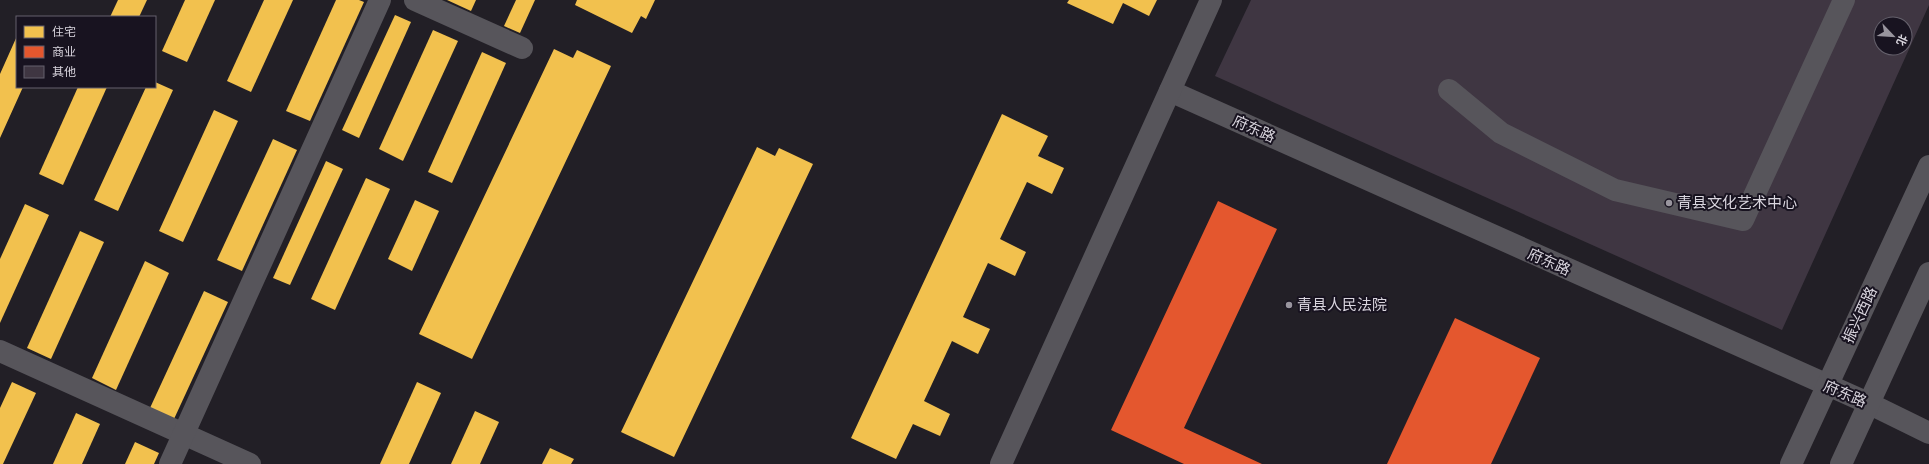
<svg xmlns="http://www.w3.org/2000/svg" width="1929" height="464" viewBox="0 0 1929 464" font-family="'PT Sans Narrow','Noto Sans SC',sans-serif">
  <style>
    .homes { fill: #f2c14e }
    .shops { fill: #e4572e }
    .building { fill: #3f3642; fill-rule: evenodd }
    .lines { fill: none; stroke-linecap: round; stroke-linejoin: round }
    .minor { stroke: #57555b; stroke-width: 22 }
    .poi-dot { fill: #99959e; stroke: #181320; stroke-width: 1.5 }
    .labels { text-anchor: middle; stroke-width: 4; stroke-linejoin: round; paint-order: stroke }
    .street-label { font-size: 15px; fill: #d9d5de; stroke: #181320 }
    .poi-label { font-size: 15px; fill: #d9d5de; stroke: #181320; text-anchor: start }
  </style>
  <rect width="100%" height="100%" fill="#221f26"/>
  <g class="homes">
    <polygon points="118,0 147,0 139,17 110,17"/>
    <polygon points="185,0 215,0 187,62 162,51"/>
    <polygon points="264,0 293,0 251,92 227,81"/>
    <polygon points="336,0 359,0 364,2 310,121 286,111"/>
    <polygon points="447,0 476,0 471,11"/>
    <polygon points="516,0 535,0 520,33 504,26"/>
    <polygon points="577,0 655,0 646,19 641,16 632,33 575,5"/>
    <polygon points="1069,0 1157,0 1149,16 1123,3 1113,24 1067,3"/>
    <polygon points="395,15 411,22 359,138 342,130"/>
    <polygon points="433,30 458,41 403,161 379,149"/>
    <polygon points="17,36 17,87 23,87 0,138 0,74"/>
    <polygon points="554,49 573,58 577,50 611,66 472,359 419,334"/>
    <polygon points="482,52 506,63 452,183 428,172"/>
    <polygon points="155,82 173,90 118,211 94,200 146,87 155,87"/>
    <polygon points="78,87 107,87 63,185 39,174"/>
    <polygon points="214,110 238,121 183,242 159,231"/>
    <polygon points="1002,114 1048,136 1038,156 1064,168 1052,194 1027,182 1000,239 1026,252 1015,276 988,263 963,317 990,329 978,354 952,341 924,401 950,414 940,436 913,424 896,459 851,438"/>
    <polygon points="273,139 297,150 242,271 217,260"/>
    <polygon points="757,147 775,156 779,148 813,164 674,457 621,432"/>
    <polygon points="326,161 343,169 290,285 273,278"/>
    <polygon points="366,178 390,189 335,310 311,299"/>
    <polygon points="415,200 439,211 412,271 388,259"/>
    <polygon points="25,204 49,215 0,323 0,259"/>
    <polygon points="80,231 104,242 51,359 27,348"/>
    <polygon points="145,261 169,273 116,390 92,378"/>
    <polygon points="204,291 228,302 174,419 150,408"/>
    <polygon points="12,382 36,393 3,464 0,464 0,408"/>
    <polygon points="417,382 441,393 409,464 380,464"/>
    <polygon points="475,411 499,422 480,464 451,464"/>
    <polygon points="76,413 100,424 82,464 53,464"/>
    <polygon points="135,442 159,453 154,464 125,464"/>
    <polygon points="550,448 574,459 571,464 542,464"/>
  </g>
  <g class="shops">
    <polygon points="1218,201 1277,229 1184,428 1262,464 1184,464 1111,430"/>
    <polygon points="1455,318 1540,358 1491,464 1387,464"/>
  </g>
  <path class="building" d="M 1251,0 L 1929,0 L 1929,5 L 1782,330 L 1215,76 ZM 1881,24 L 1905,24 L 1905,48 L 1881,48 Z"/>
  <g class="lines">
    <g class="minor">
      <polyline points="415,0 522,48"/>
      <polyline points="1449,90 1501,133 1615,190 1743,220 1844,0"/>
      <polyline points="1170,91 1868,403 1929,433"/>
      <polyline points="0,351 250,464"/>
      <polyline points="170,464 380,0"/>
      <polyline points="1001,464 1211,0"/>
      <polyline points="1791,464 1929,166"/>
      <polyline points="1841,464 1929,273"/>
    </g>
  </g>
  <g class="poi-dot">
    <circle cx="1669" cy="203" r="4"/>
    <circle cx="1289" cy="305" r="4"/>
  </g>
  <g class="labels">
    <g class="street-label">
      <text transform="translate(1254 129) rotate(24)" y="5">府东路</text>
      <text transform="translate(1549 262) rotate(24)" y="5">府东路</text>
      <text transform="translate(1860 315) rotate(-65)" y="5">振兴西路</text>
      <text transform="translate(1845 394) rotate(23)" y="5">府东路</text>
    </g>
    <g class="poi-label">
      <text x="1677" y="208">青县文化艺术中心</text>
      <text x="1297" y="310">青县人民法院</text>
    </g>
  </g>
  <rect x="16" y="16" width="140" height="72" fill="#181320" stroke="#65616c"/>
  <rect x="24" y="26" width="20" height="12" fill="#f2c14e" stroke="#65616c"/>
  <text x="52" y="36" font-size="12" fill="#d9d5de">住宅</text>
  <rect x="24" y="46" width="20" height="12" fill="#e4572e" stroke="#65616c"/>
  <text x="52" y="56" font-size="12" fill="#d9d5de">商业</text>
  <rect x="24" y="66" width="20" height="12" fill="#3f3642" stroke="#65616c"/>
  <text x="52" y="76" font-size="12" fill="#d9d5de">其他</text>
  <g transform="translate(1893 36) rotate(115)"><circle r="19" fill="#181320" stroke="#65616c"/>
  <path d="M0-3L7 15L0 10L-7 15Z" fill="#99959e"/>
  <text y="-6" font-size="11" font-weight="bold" text-anchor="middle" fill="#d9d5de">北</text>
  </g>
</svg>
